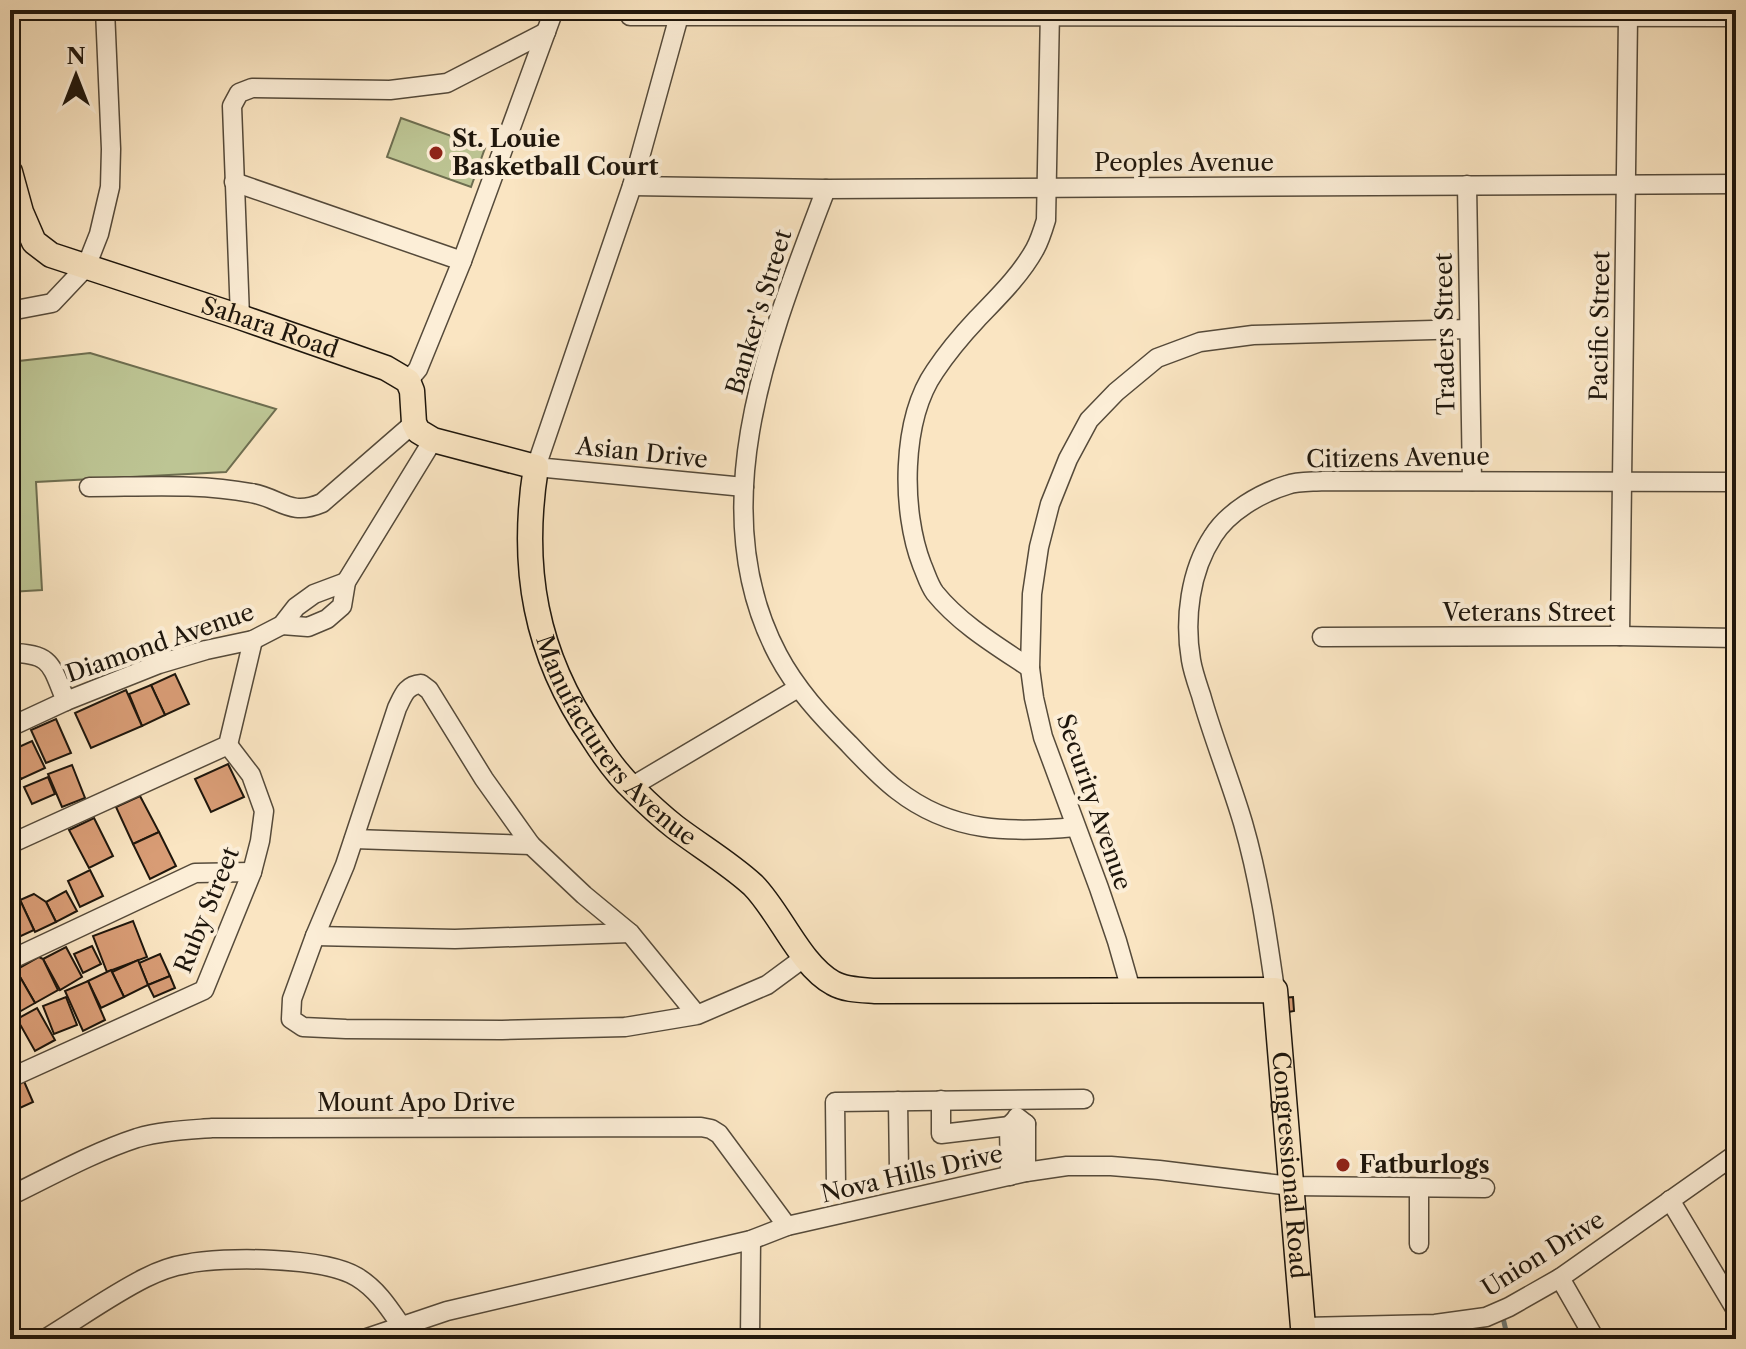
<svg xmlns="http://www.w3.org/2000/svg" width="1746" height="1349" viewBox="0 0 1746 1349" font-family="'Libre Caslon Text',serif">
  <style>
    .green { fill: #bdc594; stroke: #6e6e50; stroke-width: 2 }
    .lines { fill: none; stroke-linecap: round; stroke-linejoin: round }
    .stream { stroke: #6e7a77; stroke-width: 5 }
    .building { fill: #d89c75; stroke: #1e160c; stroke-width: 2 }
    .minor-casing { stroke: #554a3a; stroke-width: 21 }
    .major-casing { stroke: #1e160c; stroke-width: 27 }
    .minor { stroke: #fceed7; stroke-width: 18 }
    .major { stroke: #fae5c2; stroke-width: 24 }
    .poi-dot { fill: #8f2418; stroke: #fceed7; stroke-width: 3 }
    .labels { text-anchor: middle; stroke-width: 8; stroke-linejoin: round; paint-order: stroke }
    .poi-label { font-size: 24px; font-weight: bold; fill: #1e160c; stroke: #fceed7; text-anchor: start }
    .street-label { font-size: 24px; fill: #1e160c; stroke: #fceed7 }
  </style>
  <rect width="100%" height="100%" fill="#fae5c2"/>
  <filter id="stains"><feTurbulence type="fractalNoise" baseFrequency=".0025" numOctaves="4"/><feColorMatrix values="0 0 0 0 .2 0 0 0 0 .09 0 0 0 0 .02 0 0 0 .5 -.17"/></filter>
  <radialGradient id="worn" r=".72"><stop offset=".6" stop-color="#630" stop-opacity="0"/><stop offset="1" stop-color="#630" stop-opacity=".3"/></radialGradient>
  <g class="green">
    <polygon points="401,118 485,148 471,187 387,157"/>
    <polygon points="90,353 276,409 226,472 36,482 42,590 10,592 10,362"/>
  </g>
  <g class="lines">
    <polyline class="stream" points="1503,1318 1508,1339"/>
  </g>
  <g class="building">
    <polygon points="175,674 189,704 165,715 151,685"/>
    <polygon points="151,685 165,715 142,726 129,694"/>
    <polygon points="126,690 142,726 91,748 75,713"/>
    <polygon points="56,719 71,753 46,763 31,730"/>
    <polygon points="32,741 45,768 21,779 10,757 10,751"/>
    <polygon points="10,757 21,779 10,785"/>
    <polygon points="228,764 244,797 211,812 195,779"/>
    <polygon points="72,765 85,798 62,807 48,774"/>
    <polygon points="48,777 55,794 32,804 24,787"/>
    <polygon points="140,796 159,832 133,844 116,807"/>
    <polygon points="94,818 113,856 89,868 69,830"/>
    <polygon points="159,832 176,866 150,879 133,844"/>
    <polygon points="90,870 103,896 80,907 68,881"/>
    <polygon points="66,891 77,911 56,922 46,902"/>
    <polygon points="34,894 46,902 56,922 35,932 20,900"/>
    <polygon points="20,900 34,930 10,941 10,905"/>
    <polygon points="133,921 147,957 107,972 93,936"/>
    <polygon points="92,946 101,964 83,973 74,954"/>
    <polygon points="66,947 82,977 60,990 43,959"/>
    <polygon points="160,954 170,976 148,985 139,963"/>
    <polygon points="39,957 43,959 58,990 35,1003 16,970"/>
    <polygon points="138,960 148,985 124,997 112,972"/>
    <polygon points="16,970 35,1003 12,1016 10,1013 10,973"/>
    <polygon points="111,970 124,997 101,1008 88,981"/>
    <polygon points="170,976 175,988 154,997 148,985"/>
    <polygon points="88,981 105,1020 83,1031 65,991"/>
    <polygon points="66,997 77,1025 54,1034 43,1006"/>
    <polygon points="1293,997 1294,1011 1283,1013 1282,998"/>
    <polygon points="37,1008 55,1040 35,1051 17,1019"/>
    <polygon points="23,1079 33,1102 11,1112 10,1085"/>
  </g>
  <g class="lines">
    <g class="minor-casing">
      <g id="minor">
        <polyline points="630,16 1736,17"/>
        <polyline points="679,16 632,186 536,467 744,487"/>
        <polyline points="234,182 462,261"/>
        <polyline points="1467,185 1472,481"/>
        <polyline points="632,186 826,189 1736,184"/>
        <path d="M 826,189 C 772,332 699,506 778,655 C 796,689 822,717 849,744 C 864,760 880,777 897,790 C 952,833 1010,833 1075,827"/>
        <polyline points="10,311 52,303 86,267 99,234 110,187 111,149 105,10"/>
        <polyline points="240,317 232,106 239,93 252,88 390,90 447,83 546,32"/>
        <polyline points="408,381 418,369 462,261 554,10"/>
        <path d="M 89,487 C 142,487 199,483 251,493 C 281,498 289,517 322,503 L 414,423"/>
        <polyline points="282,625 308,627 327,619 342,606 346,582 433,440"/>
        <polyline points="1620,636 1628,17"/>
        <polyline points="1322,637 1620,636 1736,638"/>
        <path d="M 10,653 C 53,653 51,666 66,701"/>
        <path d="M 1030,668 C 997,646 960,624 935,593 C 929,585 926,574 922,565 C 901,511 901,420 935,371 C 947,353 962,335 977,319 C 998,297 1020,276 1035,249 C 1040,240 1043,230 1046,220 L 1050,10"/>
        <polyline points="10,727 66,701 159,664 206,650 253,640 282,625 296,607 314,594 346,582"/>
        <polyline points="631,787 798,688"/>
        <polyline points="354,839 531,845"/>
        <polyline points="10,844 228,745 253,640"/>
        <polyline points="315,936 455,939 630,933"/>
        <polyline points="10,960 195,873 252,872"/>
        <polyline points="1131,990 1117,941 1099,888 1043,737 1034,698 1030,668 1032,594 1039,547 1050,504 1068,459 1089,420 1116,392 1157,358 1200,342 1253,335 1469,329"/>
        <path d="M 1275,990 C 1267,934 1259,878 1243,823 C 1230,779 1213,738 1201,695 C 1197,683 1193,672 1191,660 C 1184,619 1190,571 1213,536 C 1228,512 1260,493 1287,485 C 1298,481 1312,482 1323,481 L 1736,482"/>
        <path d="M 697,1015 L 630,933 L 584,895 L 531,845 L 484,779 L 429,690 L 421,684 C 406,685 403,696 397,708 L 345,865 L 315,936 L 292,999 L 291,1019 L 303,1027 L 346,1029 L 502,1030 L 625,1027 L 697,1015 L 767,985 L 805,957"/>
        <polyline points="10,1078 204,990 252,872 260,841 264,811 251,775 228,745"/>
        <polyline points="941,1100 941,1134 1026,1124"/>
        <polyline points="898,1101 899,1171"/>
        <polyline points="1017,1117 1026,1124 1026,1172"/>
        <polyline points="1010,1176 1009,1126 1017,1118"/>
        <polyline points="836,1185 835,1102 1084,1099"/>
        <polyline points="1419,1188 1419,1244"/>
        <path d="M 10,1196 C 51,1176 94,1152 137,1138 C 161,1131 187,1130 212,1128 L 701,1127 L 711,1129 L 719,1134 L 787,1226"/>
        <polyline points="1670,1200 1736,1310"/>
        <polyline points="1560,1278 1595,1339"/>
        <polyline points="1304,1327 1435,1324 1486,1317 1509,1307 1560,1278 1736,1154"/>
        <path d="M 45,1339 C 78,1319 111,1295 145,1278 C 157,1272 173,1266 186,1264 C 224,1256 324,1257 357,1277 C 377,1289 389,1308 402,1327"/>
        <polyline points="364,1339 447,1311 751,1240 787,1226 1026,1172 1067,1166 1111,1166 1159,1170 1291,1186 1485,1188"/>
        <polyline points="750,1339 751,1240"/>
      </g>
    </g>
    <g class="major-casing">
      <g id="major">
        <path id="s1" d="M 10,172 L 21,212 L 34,242 L 51,255 L 240,317 L 386,368 L 408,381 L 412,391 L 414,423 L 418,431 L 433,440 L 536,467 C 520,567 535,654 593,738 C 605,757 618,775 634,790 C 647,803 661,816 675,827 C 700,846 729,863 753,885 C 780,912 800,965 833,983 C 845,990 861,990 875,991 L 1275,990 L 1304,1339"/>
      </g>
    </g>
    <use href="#minor" class="minor"/>
    <use href="#major" class="major"/>
  </g>
  <g class="poi-dot">
    <circle cx="436" cy="153" r="8"/>
    <circle cx="1343" cy="1165" r="8"/>
  </g>
  <g class="labels">
    <g class="poi-label">
      <text x="452" y="147">St. Louie<tspan x="452" dy="28">Basketball Court</tspan></text>
      <text x="1359" y="1173">Fatburlogs</text>
    </g>
    <g class="street-label">
      <text x="1184" y="171">Peoples Avenue</text>
      <text transform="translate(759 312) rotate(-73)" y="8">Banker's Street</text>
      <text transform="translate(1600 326) rotate(-89)" y="8">Pacific Street</text>
      <text dy="8" stroke="none"><textPath href="#s1" startOffset="326">Sahara Road</textPath></text>
      <text transform="translate(1445 334) rotate(-91)" y="8">Traders Street</text>
      <text transform="translate(642 453) rotate(6)" y="8">Asian Drive</text>
      <text transform="translate(1398 458) rotate(-1)" y="8">Citizens Avenue</text>
      <text x="1529" y="621">Veterans Street</text>
      <text transform="translate(160 643) rotate(-19)" y="8">Diamond Avenue</text>
      <text dy="8" stroke="none"><textPath href="#s1" startOffset="950">Manufacturers Avenue</textPath></text>
      <text transform="translate(1094 802) rotate(71)" y="8">Security Avenue</text>
      <text transform="translate(207 910) rotate(-68)" y="8">Ruby Street</text>
      <text x="416" y="1111">Mount Apo Drive</text>
      <text dy="8" stroke="none"><textPath href="#s1" startOffset="1900">Congressional Road</textPath></text>
      <text transform="translate(912 1174) rotate(-13)" y="8">Nova Hills Drive</text>
      <text transform="translate(1543 1254) rotate(-32)" y="8">Union Drive</text>
    </g>
  </g>
  <rect width="1746" height="1349" fill="none" stroke="#fae5c2" stroke-width="40"/>
  <rect x="12" y="12" width="1722" height="1325" fill="none" stroke="#1e160c" stroke-width="4"/>
  <rect x="20" y="20" width="1706" height="1309" fill="none" stroke="#1e160c" stroke-width="2"/>
  <g transform="translate(76 76)" stroke="#fceed7" stroke-width="6" paint-order="stroke">
  <path d="M0-6L14 30L0 20L-14 30Z" fill="#1e160c"/>
  <text y="-12" font-size="22" font-weight="bold" text-anchor="middle" fill="#1e160c">N</text>
  </g>
  <rect width="100%" height="100%" filter="url(#stains)"/>
  <rect width="100%" height="100%" fill="url(#worn)"/>
</svg>
